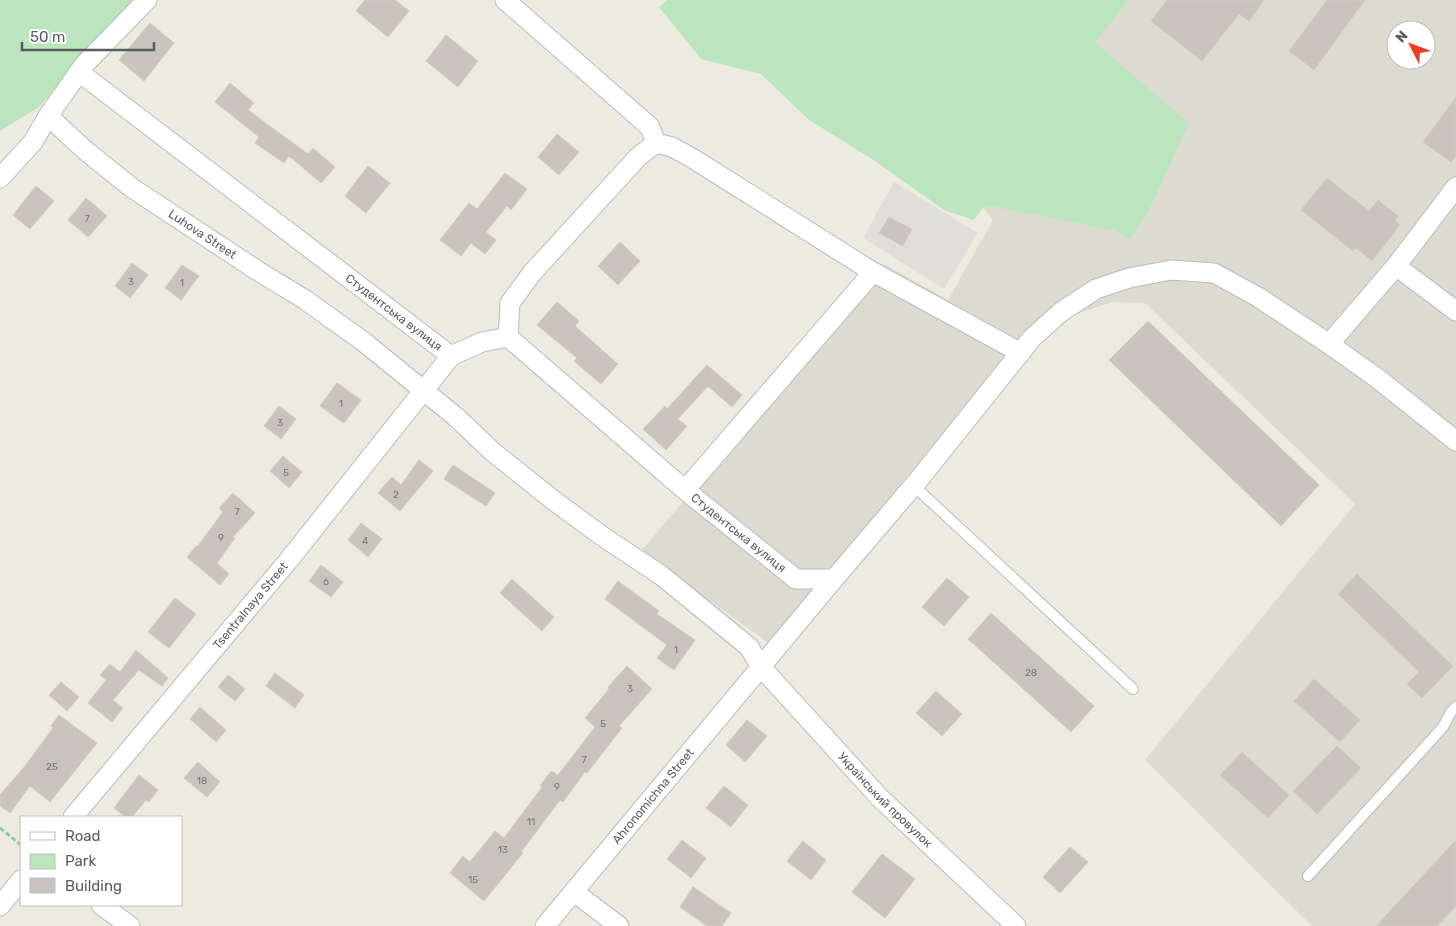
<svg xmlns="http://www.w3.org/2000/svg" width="1456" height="926" viewBox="0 0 1456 926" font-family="Rubik,sans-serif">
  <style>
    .industrial { fill: #e0ded8 }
    .education { fill: #dddacf; fill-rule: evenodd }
    .green { fill: #bbe6bd }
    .building { fill: #c8c4bd; stroke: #d2ccbe }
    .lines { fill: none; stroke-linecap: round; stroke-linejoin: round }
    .lane-casing { stroke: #b8bbc0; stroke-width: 12 }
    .street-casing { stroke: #b8bbc0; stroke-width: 21 }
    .path { stroke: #93c7a4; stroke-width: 3; stroke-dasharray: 5 2.5; stroke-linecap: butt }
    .lane { stroke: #fff; stroke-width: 10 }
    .street { stroke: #fff; stroke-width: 19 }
    .labels { text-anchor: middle; stroke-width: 5; stroke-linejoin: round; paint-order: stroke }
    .number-label { font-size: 10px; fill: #757779 }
    .street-label { font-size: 12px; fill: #595d62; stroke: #fff }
  </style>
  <rect width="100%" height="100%" fill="#edebe0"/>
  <polygon class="industrial" points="894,182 978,233 944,289 863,238"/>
  <path class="education" d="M 741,0 L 1456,0 L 1456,926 L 1312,926 L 1145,760 L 1355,504 L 1145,303 L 1112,302 L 1036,327 L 770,644 L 641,551 L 886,265 L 948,300 L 993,220 L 915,124 ZM 1396,30 L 1426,30 L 1426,60 L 1396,60 Z"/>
  <g class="green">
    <polygon points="0,0 138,0 122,14 39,107 0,131"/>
    <polygon points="667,0 1128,0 1095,43 1189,123 1150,208 1130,239 1113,230 985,205 974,220 944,210 872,159 809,120 761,74 701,59 659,7"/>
  </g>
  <g class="building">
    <polygon points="365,0 395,0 409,11 388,37 356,11"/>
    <polygon points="1167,0 1264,0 1249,21 1239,14 1202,61 1151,21"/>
    <polygon points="1327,0 1365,0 1314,70 1289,51"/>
    <polygon points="150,23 174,43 144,81 119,60"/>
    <polygon points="446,35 478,61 458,87 426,61"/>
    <polygon points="230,83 254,103 248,110 308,154 313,148 335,167 321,183 289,156 284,163 255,143 259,137 215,102"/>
    <polygon points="1456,97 1456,155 1451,162 1423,142"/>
    <polygon points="557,134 579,152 559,175 538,157"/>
    <polygon points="368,166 390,183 366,213 345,196"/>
    <polygon points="505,173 527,189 511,210 507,206 486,232 496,240 485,254 471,243 461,256 440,240 469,203 477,209"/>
    <polygon points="1327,178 1369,211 1378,200 1398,216 1395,221 1400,225 1372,261 1356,248 1353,251 1301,210"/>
    <polygon points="36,186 54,201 30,229 13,215"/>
    <polygon points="86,198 107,216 88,237 68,220"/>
    <polygon points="889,217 912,229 903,246 879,233"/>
    <polygon points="620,242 640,261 618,285 598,266"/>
    <polygon points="132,263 148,275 130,298 115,286"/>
    <polygon points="182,265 199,276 181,300 165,288"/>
    <polygon points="557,302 579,321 575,326 618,364 601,384 574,361 577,358 537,325"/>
    <polygon points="1148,321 1319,485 1281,526 1109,360"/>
    <polygon points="707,365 742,395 732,407 708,386 678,419 687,426 666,450 643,429 665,406 667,409"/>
    <polygon points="337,383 361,400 344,423 320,406"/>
    <polygon points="279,406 296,419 281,439 264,426"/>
    <polygon points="283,456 302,472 289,488 270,471"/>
    <polygon points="419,460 433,471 400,511 378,493 392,477 401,485"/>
    <polygon points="453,465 495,493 486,506 444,479"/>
    <polygon points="233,493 255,513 233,537 235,538 217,563 229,574 220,585 187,557 196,546 197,547 223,512 219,508"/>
    <polygon points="361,523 382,539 368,557 348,540"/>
    <polygon points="321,565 343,582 331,597 309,581"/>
    <polygon points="1357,574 1453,666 1422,698 1407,684 1419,672 1338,594"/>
    <polygon points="947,578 969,597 944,626 922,607"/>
    <polygon points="512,579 554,617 542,631 500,593"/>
    <polygon points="618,581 659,611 657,614 695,640 674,670 657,658 667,645 605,599"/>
    <polygon points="175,598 196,614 169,648 148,632"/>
    <polygon points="991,613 1094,706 1071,732 968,639"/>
    <polygon points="136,650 168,678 162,686 139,670 113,700 123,708 112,722 88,703 106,680 100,675 110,664 120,672"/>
    <polygon points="627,666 652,689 619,726 622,728 587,773 585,772 563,802 560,800 521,852 523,853 484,901 450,873 463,856 470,862 495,831 504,838 542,787 540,786 551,771 558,775 595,727 585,718 609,689 608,687"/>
    <polygon points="275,673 304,695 295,708 266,686"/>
    <polygon points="228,675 245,689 235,701 218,687"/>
    <polygon points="1314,679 1360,720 1340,742 1294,701"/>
    <polygon points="61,682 79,697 67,711 49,695"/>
    <polygon points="936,691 962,714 942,736 916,713"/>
    <polygon points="200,707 226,730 216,742 190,719"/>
    <polygon points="59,715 97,743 50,802 30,786 10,813 0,806 0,795 25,766 53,728 51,726"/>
    <polygon points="747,720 767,736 745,762 726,745"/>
    <polygon points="1337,746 1361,768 1317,814 1293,791"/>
    <polygon points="1242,752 1289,795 1268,818 1220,775"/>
    <polygon points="198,762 220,782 207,797 184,778"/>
    <polygon points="139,775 158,790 149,802 146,800 132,817 126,817 114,808"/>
    <polygon points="724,786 748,805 731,827 706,808"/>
    <polygon points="682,840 706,858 691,878 667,859"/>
    <polygon points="1456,840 1456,906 1437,926 1376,926"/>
    <polygon points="803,841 826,860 811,880 787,861"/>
    <polygon points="1070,847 1088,862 1060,893 1043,877"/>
    <polygon points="882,854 915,879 885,918 852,892"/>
    <polygon points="693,887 731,913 722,926 707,926 680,907"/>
  </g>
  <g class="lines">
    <g class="lane-casing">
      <g id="lane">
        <polyline points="914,486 1133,689"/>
        <polyline points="1308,876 1443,727 1451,712 1456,707"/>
      </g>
    </g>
    <g class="street-casing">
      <g id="street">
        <polyline points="505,0 650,127 656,143"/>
        <path id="s1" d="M 79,72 L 451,356 L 482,342 L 508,337 L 685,490 L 796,579 L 834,579"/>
        <path id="s2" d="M 48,116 L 86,151 L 132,188 L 258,271 L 304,299 L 364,342 L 456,417 L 493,452 L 553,500 L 602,536 L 662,576 L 749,647 L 761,667 L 880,798 L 1016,926"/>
        <polyline points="0,178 33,142 48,116 84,65 147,0"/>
        <polyline points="1396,266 1456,311"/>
        <polyline points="508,337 510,303 532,273 638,157 656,143 672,147 692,158 873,272 1021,353"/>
        <polyline points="1329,344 1396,266 1456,187"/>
        <polyline points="685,490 873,272"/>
        <path id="s3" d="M 73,817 L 288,561 L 451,356"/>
        <polyline points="574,892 619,926"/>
        <polyline points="101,905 130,926"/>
        <polyline points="0,906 21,880"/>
        <path id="s4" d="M 545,926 L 834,579 L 920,478 L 1032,338 L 1061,312 L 1096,289 L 1129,278 L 1171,270 L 1214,273 L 1258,297 L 1329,344 L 1377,378 L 1456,441"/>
      </g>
    </g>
    <polyline class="path" points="0,828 21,845"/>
    <use href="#lane" class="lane"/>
    <use href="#street" class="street"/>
  </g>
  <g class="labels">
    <g class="number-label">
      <text x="87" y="222">7</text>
      <text x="131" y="285">3</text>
      <text x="182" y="286">1</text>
      <text x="341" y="407">1</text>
      <text x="280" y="426">3</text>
      <text x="286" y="476">5</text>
      <text x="396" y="498">2</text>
      <text x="237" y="515">7</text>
      <text x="221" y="541">9</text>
      <text x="365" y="544">4</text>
      <text x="326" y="585">6</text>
      <text x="676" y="653">1</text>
      <text x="1031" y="676">28</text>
      <text x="630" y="692">3</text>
      <text x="603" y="727">5</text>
      <text x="584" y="763">7</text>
      <text x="52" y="770">25</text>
      <text x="202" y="784">18</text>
      <text x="557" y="790">9</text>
      <text x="531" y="825">11</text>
      <text x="503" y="853">13</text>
      <text x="473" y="883">15</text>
    </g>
    <g class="street-label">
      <text dy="4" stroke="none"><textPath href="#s2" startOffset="195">Luhova Street</textPath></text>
      <text dy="4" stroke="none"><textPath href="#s1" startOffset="396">Студентська вулиця</textPath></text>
      <text dy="4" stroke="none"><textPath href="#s1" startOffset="831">Студентська вулиця</textPath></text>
      <text dy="4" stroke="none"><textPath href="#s3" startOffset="276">Tsentralnaya Street</textPath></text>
      <text dy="4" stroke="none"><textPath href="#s4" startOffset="169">Ahronomichna Street</textPath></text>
      <text dy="4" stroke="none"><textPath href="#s2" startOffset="1086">Український провулок</textPath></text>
    </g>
  </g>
  <rect x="20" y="816" width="162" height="90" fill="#ffffff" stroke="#bdbec0"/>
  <rect x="30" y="832" width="25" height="8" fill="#ffffff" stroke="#bdbec0"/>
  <text x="65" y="841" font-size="15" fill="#595d62">Road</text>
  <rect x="30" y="854" width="25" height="15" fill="#bbe6bd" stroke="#bdbec0"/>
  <text x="65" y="866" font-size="15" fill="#595d62">Park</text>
  <rect x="30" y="878" width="25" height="15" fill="#c8c4bd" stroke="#bdbec0"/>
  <text x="65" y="891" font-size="15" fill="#595d62">Building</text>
  <g transform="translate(1411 45) rotate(312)"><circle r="24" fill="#ffffff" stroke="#bdbec0"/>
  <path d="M0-4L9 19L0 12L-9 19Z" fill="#f03c23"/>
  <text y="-8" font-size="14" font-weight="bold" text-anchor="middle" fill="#595d62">N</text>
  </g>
  <path d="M22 42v8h132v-8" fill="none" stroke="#595d62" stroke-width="2.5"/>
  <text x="30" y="42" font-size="15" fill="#595d62" stroke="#ffffff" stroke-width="4" paint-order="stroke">50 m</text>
</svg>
